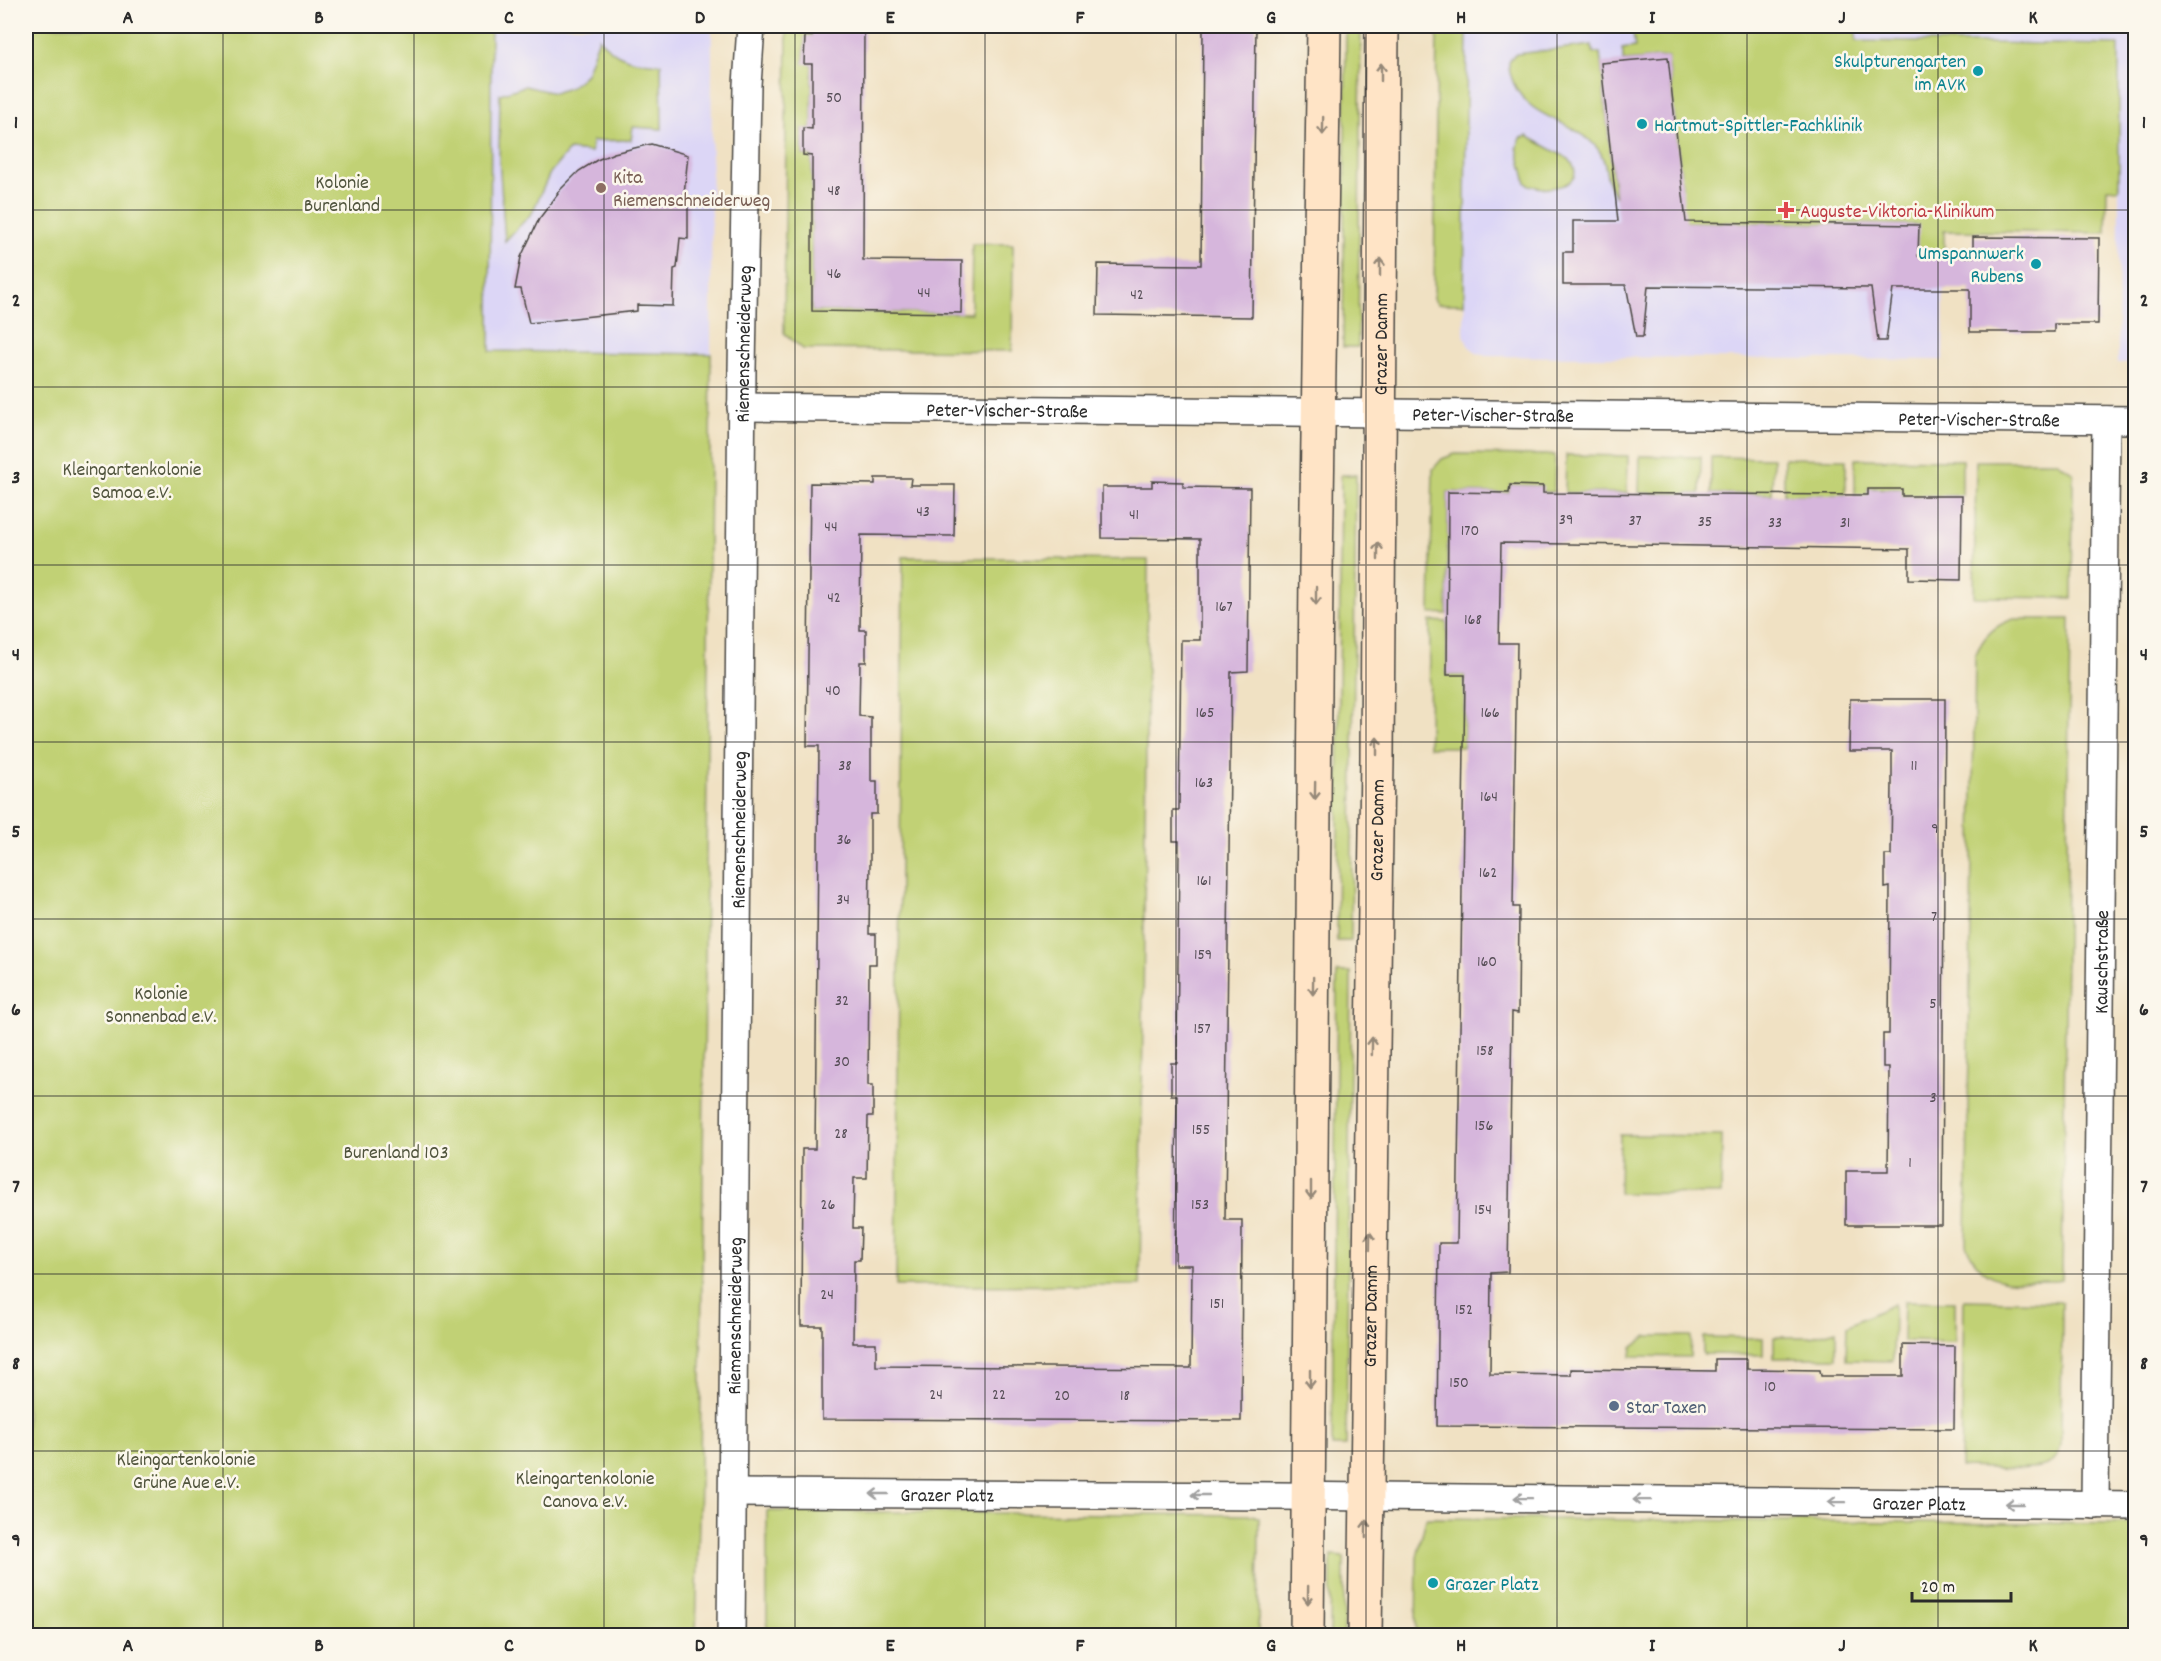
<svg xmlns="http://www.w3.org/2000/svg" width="2161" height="1661" viewBox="0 0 2161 1661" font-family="Dekko,sans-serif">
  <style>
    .built { fill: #dcd6f6 }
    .green { fill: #c1d174; stroke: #767e50; stroke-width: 1.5 }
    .building { fill: #d6b6dc }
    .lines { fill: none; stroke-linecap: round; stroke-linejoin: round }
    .street-casing { stroke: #494642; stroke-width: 30 }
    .secondary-casing { stroke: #494642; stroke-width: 36 }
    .street { stroke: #fff; stroke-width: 27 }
    .secondary { stroke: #ffe4c6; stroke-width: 33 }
    .oneway { stroke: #958878 }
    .oneway2 { stroke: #a0a0a0 }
    .grid { fill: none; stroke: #2b2b2b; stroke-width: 1.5; stroke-opacity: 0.55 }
    .culture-dot { fill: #0f9aa8; stroke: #fbf7ec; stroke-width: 2 }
    .education-dot { fill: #8d6e63; stroke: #fbf7ec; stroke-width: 2 }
    .health-dot { fill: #e0444e; stroke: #fbf7ec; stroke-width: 2 }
    .service-dot { fill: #5c6f8a; stroke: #fbf7ec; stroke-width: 2 }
    .labels { text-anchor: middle; stroke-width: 5; stroke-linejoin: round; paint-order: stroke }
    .number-label { font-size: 16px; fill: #564e57 }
    .culture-label { font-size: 20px; fill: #0d838f; stroke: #fbf7ec; text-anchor: end }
    .education-label { font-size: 20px; fill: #785e54; stroke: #fbf7ec; text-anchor: start }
    .park-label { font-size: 20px; fill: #50543d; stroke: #fbf7ec }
    .health-label { font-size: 20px; fill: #be3a42; stroke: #fbf7ec; text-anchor: start }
    .street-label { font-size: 20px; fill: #2b2b2b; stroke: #fbf7ec }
    .service-label { font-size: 20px; fill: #4e5e75; stroke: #fbf7ec; text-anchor: start }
    .neatline { fill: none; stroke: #2b2b2b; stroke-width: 2 }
    .grid-label { font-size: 20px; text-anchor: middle; font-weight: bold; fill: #2b2b2b }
  </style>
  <rect width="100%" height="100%" fill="#fbf7ec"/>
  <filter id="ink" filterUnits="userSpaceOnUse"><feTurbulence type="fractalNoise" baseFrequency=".0167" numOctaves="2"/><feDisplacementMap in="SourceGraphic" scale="12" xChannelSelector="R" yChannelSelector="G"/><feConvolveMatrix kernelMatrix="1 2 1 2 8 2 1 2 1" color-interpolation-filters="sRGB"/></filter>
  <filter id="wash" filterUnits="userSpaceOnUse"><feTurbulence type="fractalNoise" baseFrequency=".008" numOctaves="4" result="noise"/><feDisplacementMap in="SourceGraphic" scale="24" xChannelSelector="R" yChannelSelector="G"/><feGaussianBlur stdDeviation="1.35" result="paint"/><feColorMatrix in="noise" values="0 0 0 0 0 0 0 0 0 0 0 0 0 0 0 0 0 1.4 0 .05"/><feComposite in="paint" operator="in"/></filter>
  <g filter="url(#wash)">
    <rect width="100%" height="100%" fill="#f0e1c3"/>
    <g class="built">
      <polygon points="491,26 712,26 711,354 490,351"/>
      <polygon points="1467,26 2135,26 2135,362 2118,363 2119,189 2107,188 2106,233 1944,231 1943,360 1486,356 1476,353 1468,345 1464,336"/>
    </g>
    <g class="green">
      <polygon points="26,26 491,26 490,351 711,354 700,1481 696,1635 26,1635"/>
      <polygon points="787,26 812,26 812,36 805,37 804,63 812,64 812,129 803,129 803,155 812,156 812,311 971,313 972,244 1013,244 1012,351 803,349 784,333"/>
      <polygon points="1346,26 1361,26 1358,347 1343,347"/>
      <polygon points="1437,26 1467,26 1464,304 1437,304 1434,299"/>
      <polygon points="1632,26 1856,26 1856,41 2119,45 2119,189 2107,188 2106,233 1944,231 1944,256 1918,256 1918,225 1675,222 1682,187 1668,57 1624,61 1622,49 1635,47"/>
      <path d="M 599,38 C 615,60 636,62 661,64 L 662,129 L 633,127 L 631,140 L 592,141 L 591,152 L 569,150 L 550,173 L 532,213 L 505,241 L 499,158 L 500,94 L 525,86 L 554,93 L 571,87 L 586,74 Z"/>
      <path d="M 1592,45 L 1593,53 L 1600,53 L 1615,196 C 1604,183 1609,163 1598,149 C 1572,116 1523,122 1510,73 C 1508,64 1508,58 1517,54 Z"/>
      <path d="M 1527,136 L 1569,159 C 1592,187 1541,194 1526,183 L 1517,147 L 1521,138 Z"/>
      <polygon points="1455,454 1555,455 1554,492 1543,492 1542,486 1510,485 1509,493 1448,492 1447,614 1430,613 1433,469 1442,459"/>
      <polygon points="1566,455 1628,456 1627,493 1565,493"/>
      <polygon points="1640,456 1701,457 1700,494 1639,493"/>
      <polygon points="1711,457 1773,458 1772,494 1711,494"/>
      <polygon points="1784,458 1846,459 1846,495 1784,495"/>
      <polygon points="1855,459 1962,460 1962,496 1902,496 1901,489 1868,488 1868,496 1855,496"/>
      <polygon points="1976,461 2056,461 2073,473 2072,598 1974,597"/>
      <polygon points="1341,475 1356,475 1351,941 1337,941"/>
      <polygon points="903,557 1148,560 1140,1285 896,1286"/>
      <path d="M 2014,619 L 2070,619 L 2062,1280 L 2056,1281 C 2013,1280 1986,1291 1966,1245 L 1975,656 C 1983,637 1994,625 2014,619 Z"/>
      <polygon points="1430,621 1447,622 1447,675 1465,675 1464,747 1429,747"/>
      <polygon points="1337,972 1351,972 1346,1446 1332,1446"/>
      <polygon points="1620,1135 1722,1136 1721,1194 1619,1193"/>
      <path d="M 1964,1300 L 2062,1302 L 2061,1444 C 2060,1452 2056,1460 2049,1464 C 2035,1472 1980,1467 1961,1467 Z"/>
      <polygon points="1904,1301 1955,1302 1955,1342 1903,1341"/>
      <polygon points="1894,1304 1893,1361 1846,1360 1847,1326"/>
      <polygon points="1836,1330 1836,1358 1774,1358 1774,1337 1811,1337"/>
      <polygon points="1647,1336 1691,1336 1690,1357 1631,1356 1632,1348"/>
      <polygon points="1703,1337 1763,1338 1763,1355 1703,1354"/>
      <polygon points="767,1511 1253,1515 1259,1518 1258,1635 767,1635"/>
      <polygon points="1426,1518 2135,1524 2135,1635 1416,1635 1417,1557"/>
      <polygon points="1331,1556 1344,1557 1344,1635 1330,1635"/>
    </g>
    <g id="blocks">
      <g class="building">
        <polygon points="812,26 864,26 863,260 962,261 961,313 812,311 812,156 803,155 803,128 812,129 812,64 804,64 805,36 812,36"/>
        <polygon points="1203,26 1256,26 1252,317 1097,315 1098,264 1201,265"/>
        <polygon points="1668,57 1686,222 1919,225 1918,256 1973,257 1973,237 2099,238 2098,324 2054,324 2054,332 1970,332 1970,289 1893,289 1886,341 1878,341 1871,288 1648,286 1643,337 1636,337 1626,285 1563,285 1563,252 1573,252 1573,221 1618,221 1601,63"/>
        <polygon points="651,144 688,155 683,204 688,204 688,239 680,238 677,268 674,269 673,306 637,305 637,311 529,323 521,289 515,289 521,257 539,219 558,194 557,193 579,171 597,160 614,153"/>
        <polygon points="875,478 911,478 910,485 955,485 954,536 861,535 860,630 866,630 866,662 860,662 859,716 871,717 871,781 877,781 877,814 870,814 870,862 869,934 876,934 876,964 869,964 868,1085 873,1085 873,1116 868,1116 867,1178 854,1178 853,1228 861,1228 860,1260 854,1260 853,1343 876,1343 876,1366 1191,1368 1192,1265 1175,1265 1177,1095 1171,1095 1171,1063 1177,1063 1179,841 1173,841 1173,810 1179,810 1181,640 1200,640 1200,539 1102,538 1102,487 1152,487 1152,481 1183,482 1183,487 1250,488 1248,671 1231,672 1225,1220 1242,1220 1241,1421 822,1419 822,1326 801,1326 802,1149 815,1149 819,746 807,746 810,483 875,484"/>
        <polygon points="1510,485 1543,486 1543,493 1868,495 1868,489 1902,489 1902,496 1962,496 1961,580 1909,579 1909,549 1501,543 1499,643 1517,643 1513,907 1519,907 1518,1013 1512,1012 1508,1272 1491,1273 1490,1374 1571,1375 1571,1369 1715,1371 1715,1359 1747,1359 1747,1369 1820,1370 1821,1376 1903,1376 1903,1345 1955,1346 1954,1429 1437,1426 1439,1243 1457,1243 1465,675 1447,675 1448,492 1509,493"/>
        <polygon points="1850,699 1945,699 1942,1225 1846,1225 1846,1171 1888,1171 1889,1067 1883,1067 1883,1034 1889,1034 1890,887 1885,888 1885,855 1891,855 1892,783 1892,751 1849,751"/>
      </g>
    </g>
  </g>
  <g filter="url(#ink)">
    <use href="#blocks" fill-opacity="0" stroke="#494642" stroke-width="1.5"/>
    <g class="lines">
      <g class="street-casing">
        <g id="street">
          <path id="s1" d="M 741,407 L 2136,420"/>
          <path id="s2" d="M 733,1493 L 1279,1496 L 2136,1505"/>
          <path id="s3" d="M 2095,1505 L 2106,420"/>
          <path id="s4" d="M 731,1636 L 742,370 L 747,85 L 751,26"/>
        </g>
      </g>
      <g class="secondary-casing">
        <g id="secondary">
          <polyline points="1307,1636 1316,572 1324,26"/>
          <path id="s5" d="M 1365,1636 L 1377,758 L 1382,26"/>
        </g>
      </g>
      <use href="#street" class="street"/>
      <use href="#secondary" class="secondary"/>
    </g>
    <defs><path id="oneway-shaft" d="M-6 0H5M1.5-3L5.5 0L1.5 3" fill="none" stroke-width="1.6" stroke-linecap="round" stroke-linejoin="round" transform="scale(1.5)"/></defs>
    <g class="oneway">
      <use href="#oneway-shaft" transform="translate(1381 72) rotate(-90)"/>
      <use href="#oneway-shaft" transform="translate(1323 126) rotate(91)"/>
      <use href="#oneway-shaft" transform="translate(1380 267) rotate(-90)"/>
      <use href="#oneway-shaft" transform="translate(1378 551) rotate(-90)"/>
      <use href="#oneway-shaft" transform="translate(1316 596) rotate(90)"/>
      <use href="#oneway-shaft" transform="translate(1377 746) rotate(-90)"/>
      <use href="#oneway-shaft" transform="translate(1315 791) rotate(91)"/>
      <use href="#oneway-shaft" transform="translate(1313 986) rotate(91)"/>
      <use href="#oneway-shaft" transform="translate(1372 1046) rotate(-89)"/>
      <use href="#oneway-shaft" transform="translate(1311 1190) rotate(90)"/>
      <use href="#oneway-shaft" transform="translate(1370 1241) rotate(-89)"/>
      <use href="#oneway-shaft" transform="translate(1310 1379) rotate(90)"/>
      <use href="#oneway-shaft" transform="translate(1366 1529) rotate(-89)"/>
      <use href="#oneway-shaft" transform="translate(1308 1595) rotate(91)"/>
    </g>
    <g class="oneway2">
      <use href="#oneway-shaft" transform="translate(879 1494) rotate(-180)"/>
      <use href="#oneway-shaft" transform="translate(1200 1495) rotate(-180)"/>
      <use href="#oneway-shaft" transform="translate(1523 1498) rotate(-179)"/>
      <use href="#oneway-shaft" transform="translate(1642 1500) rotate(-179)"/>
      <use href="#oneway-shaft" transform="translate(1837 1502) rotate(-179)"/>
      <use href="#oneway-shaft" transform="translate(2014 1504) rotate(-180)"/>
    </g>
  </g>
  <path class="grid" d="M 223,26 L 223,1636M 414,26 L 414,1636M 604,26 L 604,1636M 795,26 L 795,1636M 985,26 L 985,1636M 1176,26 L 1176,1636M 1366,26 L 1366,1636M 1557,26 L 1557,1636M 1747,26 L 1747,1636M 1938,26 L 1938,1636M 26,210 L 2136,210M 26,387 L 2136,387M 26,565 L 2136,565M 26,742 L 2136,742M 26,919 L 2136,919M 26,1096 L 2136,1096M 26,1274 L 2136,1274M 26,1451 L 2136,1451"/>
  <g class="culture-dot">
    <circle cx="1978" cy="71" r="6"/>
    <circle cx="1642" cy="124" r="6"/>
    <circle cx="2036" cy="264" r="6"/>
    <circle cx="1433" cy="1583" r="6"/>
  </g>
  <circle class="education-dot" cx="601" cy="188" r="6"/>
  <path class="health-dot" d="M1783 201h6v6h6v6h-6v6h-6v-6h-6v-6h6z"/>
  <circle class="service-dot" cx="1614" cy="1406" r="6"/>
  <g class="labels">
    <g class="number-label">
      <text x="834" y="102">50</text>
      <text x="834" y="195">48</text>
      <text x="834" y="278">46</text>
      <text x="924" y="297">44</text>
      <text x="1137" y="299">42</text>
      <text x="923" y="516">43</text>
      <text x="1134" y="519">41</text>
      <text x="1566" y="524">39</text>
      <text x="1635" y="525">37</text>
      <text x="1705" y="526">35</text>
      <text x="1775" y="527">33</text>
      <text x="1845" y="527">31</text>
      <text x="831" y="531">44</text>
      <text x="1470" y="535">170</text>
      <text x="834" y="602">42</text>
      <text x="1224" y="611">167</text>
      <text x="1473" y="624">168</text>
      <text x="833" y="695">40</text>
      <text x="1205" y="717">165</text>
      <text x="1490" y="717">166</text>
      <text x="845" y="770">38</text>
      <text x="1914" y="770">11</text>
      <text x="1204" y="787">163</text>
      <text x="1489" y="801">164</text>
      <text x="1935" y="833">9</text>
      <text x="844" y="844">36</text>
      <text x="1488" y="877">162</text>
      <text x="1204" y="885">161</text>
      <text x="843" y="904">34</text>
      <text x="1934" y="921">7</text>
      <text x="1203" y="959">159</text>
      <text x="1487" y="966">160</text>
      <text x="842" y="1005">32</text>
      <text x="1933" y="1008">5</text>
      <text x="1202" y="1033">157</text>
      <text x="1485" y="1055">158</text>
      <text x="842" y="1066">30</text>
      <text x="1933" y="1102">3</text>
      <text x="1484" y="1130">156</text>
      <text x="1201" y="1134">155</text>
      <text x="841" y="1138">28</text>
      <text x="1910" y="1167">1</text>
      <text x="828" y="1209">26</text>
      <text x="1200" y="1209">153</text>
      <text x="1483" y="1214">154</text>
      <text x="827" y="1299">24</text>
      <text x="1217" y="1308">151</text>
      <text x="1464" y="1314">152</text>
      <text x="1459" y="1387">150</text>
      <text x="1770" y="1391">10</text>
      <text x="936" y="1399">24</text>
      <text x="999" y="1399">22</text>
      <text x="1062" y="1400">20</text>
      <text x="1125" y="1400">18</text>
    </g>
    <g class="culture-label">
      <text x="1966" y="67">Skulpturengarten<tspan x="1966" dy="23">im AVK</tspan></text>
      <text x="1654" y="131" text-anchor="start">Hartmut-Spittler-Fachklinik</text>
      <text x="2024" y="259">Umspannwerk<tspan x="2024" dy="23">Rubens</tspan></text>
      <text x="1445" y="1590" text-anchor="start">Grazer Platz</text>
    </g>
    <g class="education-label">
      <text x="613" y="183">Kita<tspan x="613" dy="23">Riemenschneiderweg</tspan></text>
    </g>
    <g class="park-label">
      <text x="342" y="188">Kolonie<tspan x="342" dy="23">Burenland</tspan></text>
      <text x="132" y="475">Kleingartenkolonie<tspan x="132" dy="23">Samoa e.V.</tspan></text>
      <text x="161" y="999">Kolonie<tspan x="161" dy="23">Sonnenbad e.V.</tspan></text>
      <text x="396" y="1158">Burenland 103</text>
      <text x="186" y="1465">Kleingartenkolonie<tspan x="186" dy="23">Grüne Aue e.V.</tspan></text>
      <text x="585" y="1484">Kleingartenkolonie<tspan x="585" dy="23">Canova e.V.</tspan></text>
    </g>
    <g class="health-label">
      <text x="1800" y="217">Auguste-Viktoria-Klinikum</text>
    </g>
    <g class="street-label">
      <text dy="7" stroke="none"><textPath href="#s4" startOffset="1292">Riemenschneiderweg</textPath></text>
      <text dy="7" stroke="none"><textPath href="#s5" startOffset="1292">Grazer Damm</textPath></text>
      <text dy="7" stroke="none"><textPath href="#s1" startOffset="266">Peter-Vischer-Straße</textPath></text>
      <text dy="7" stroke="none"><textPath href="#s1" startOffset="752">Peter-Vischer-Straße</textPath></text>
      <text dy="7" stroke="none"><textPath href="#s1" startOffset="1238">Peter-Vischer-Straße</textPath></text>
      <text dy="7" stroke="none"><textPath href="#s4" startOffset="806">Riemenschneiderweg</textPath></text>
      <text dy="7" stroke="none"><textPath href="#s5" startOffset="806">Grazer Damm</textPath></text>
      <text dy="7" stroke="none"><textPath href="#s3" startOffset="543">Kauschstraße</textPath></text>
      <text dy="7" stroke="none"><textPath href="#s4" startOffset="320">Riemenschneiderweg</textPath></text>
      <text dy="7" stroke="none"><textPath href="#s5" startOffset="320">Grazer Damm</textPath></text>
      <text dy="7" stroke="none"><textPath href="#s2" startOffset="214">Grazer Platz</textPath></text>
      <text dy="7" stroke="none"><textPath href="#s2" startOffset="1186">Grazer Platz</textPath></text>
    </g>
    <g class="service-label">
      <text x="1626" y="1413">Star Taxen</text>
    </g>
  </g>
  <rect width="2161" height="1661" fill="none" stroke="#fbf7ec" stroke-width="66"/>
  <path d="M1912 1592v9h99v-9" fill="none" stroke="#2b2b2b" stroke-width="3"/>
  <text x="1921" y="1592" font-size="18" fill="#2b2b2b" stroke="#fbf7ec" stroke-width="4.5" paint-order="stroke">20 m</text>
  <rect x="33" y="33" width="2095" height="1595" class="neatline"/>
  <g class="grid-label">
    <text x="128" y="23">A</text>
    <text x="319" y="23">B</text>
    <text x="509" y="23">C</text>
    <text x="700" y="23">D</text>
    <text x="890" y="23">E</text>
    <text x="1080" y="23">F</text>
    <text x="1271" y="23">G</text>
    <text x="1461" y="23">H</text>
    <text x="1652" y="23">I</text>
    <text x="1842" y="23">J</text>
    <text x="2033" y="23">K</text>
    <text x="16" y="128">1</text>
    <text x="2144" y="128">1</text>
    <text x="16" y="306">2</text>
    <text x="2144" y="306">2</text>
    <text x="16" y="483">3</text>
    <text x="2144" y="483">3</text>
    <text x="16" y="660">4</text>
    <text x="2144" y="660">4</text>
    <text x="16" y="837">5</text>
    <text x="2144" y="837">5</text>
    <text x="16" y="1015">6</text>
    <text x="2144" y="1015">6</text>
    <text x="16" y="1192">7</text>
    <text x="2144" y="1192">7</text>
    <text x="16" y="1369">8</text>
    <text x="2144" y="1369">8</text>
    <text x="16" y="1546">9</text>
    <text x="2144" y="1546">9</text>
    <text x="128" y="1651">A</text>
    <text x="319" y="1651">B</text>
    <text x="509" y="1651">C</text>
    <text x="700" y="1651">D</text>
    <text x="890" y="1651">E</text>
    <text x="1080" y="1651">F</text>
    <text x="1271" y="1651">G</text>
    <text x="1461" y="1651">H</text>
    <text x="1652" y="1651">I</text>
    <text x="1842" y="1651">J</text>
    <text x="2033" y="1651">K</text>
  </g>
</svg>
